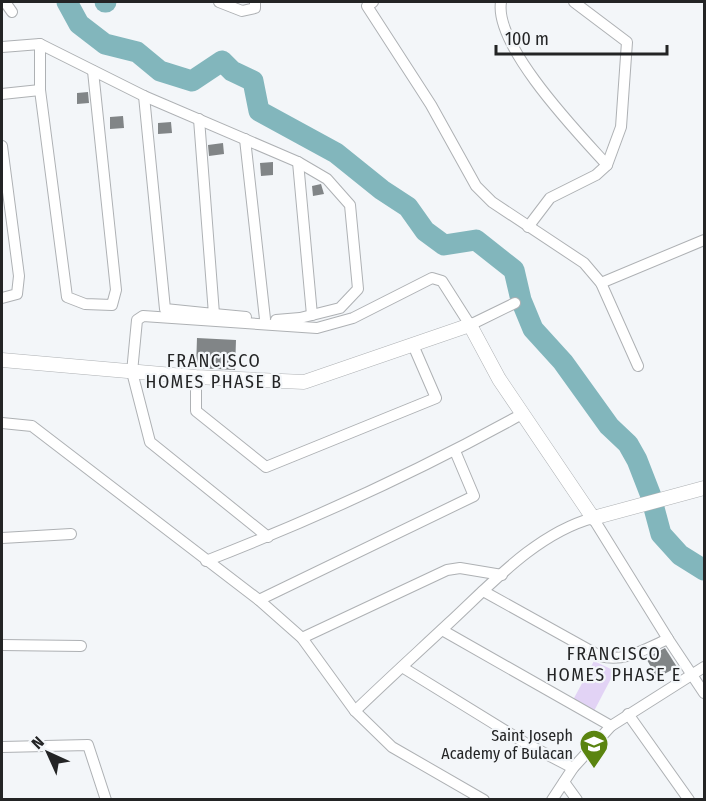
<svg xmlns="http://www.w3.org/2000/svg" width="706" height="801" viewBox="0 0 706 801" font-family="'Fira Sans Condensed',sans-serif">
  <style>
    .green { fill: #e2d3f5 }
    .lines { fill: none; stroke-linecap: round; stroke-linejoin: round }
    .river { stroke: #82b6bc; stroke-width: 21 }
    .building { fill: #818587 }
    .minor-casing { stroke: #aeb1b4; stroke-width: 12 }
    .tertiary-casing { stroke: #aeb1b4; stroke-width: 15 }
    .minor { stroke: #fff; stroke-width: 10 }
    .tertiary { stroke: #fff; stroke-width: 14 }
    .labels { text-anchor: middle; stroke-width: 4.5; stroke-linejoin: round; paint-order: stroke }
    .poi-label { font-size: 16px; fill: #232425; stroke: #f3f6f9; text-anchor: end }
    .neighbourhood-label { font-size: 18px; letter-spacing: 1.5px; fill: #232425; stroke: #f3f6f9 }
  </style>
  <rect width="100%" height="100%" fill="#f3f6f9"/>
  <polygon class="green" points="594,661 615,671 594,711 573,700"/>
  <g class="lines">
    <g class="river">
      <polyline points="67,2 79,24 105,44 137,52 160,71 192,81 222,61 232,71 253,81 259,111 336,153 382,190 408,207 425,231 444,245 476,240 514,270 521,300 533,329 563,362 609,426 628,444 637,460 651,496"/>
      <polyline points="105,2 106,2"/>
      <polyline points="654,508 661,534 680,555 704,570"/>
    </g>
  </g>
  <g class="building">
    <polygon points="88,92 89,103 77,104 77,93"/>
    <polygon points="123,116 124,128 110,129 110,117"/>
    <polygon points="171,122 172,133 158,134 158,123"/>
    <polygon points="223,143 224,154 209,156 208,145"/>
    <polygon points="273,162 273,175 261,176 260,163"/>
    <polygon points="321,184 324,194 313,196 312,186"/>
    <polygon points="197,338 236,340 235,370 196,368"/>
    <polygon points="665,648 677,667 657,678 646,658"/>
  </g>
  <g class="lines">
    <g class="minor-casing">
      <g id="minor">
        <polyline points="5,2 12,12"/>
        <polyline points="219,2 242,11 255,8 255,2"/>
        <polyline points="373,2 367,6 431,105 476,186 492,202 584,263 601,283 638,366"/>
        <path d="M 501,2 C 494,46 578,133 607,165"/>
        <polyline points="40,44 40,90 67,297 85,304 112,305 116,290 93,71"/>
        <polyline points="2,47 40,44 144,96 298,162 327,179 350,205 358,289 340,308 300,318 276,320"/>
        <polyline points="2,94 40,90"/>
        <polyline points="144,96 165,309 214,314 199,119"/>
        <polyline points="245,139 265,319"/>
        <polyline points="2,146 19,276 17,294 2,298"/>
        <polyline points="298,162 312,315"/>
        <polyline points="528,227 550,198 596,175 607,165 621,127 627,42 574,2"/>
        <polyline points="601,283 704,240"/>
        <polyline points="214,314 246,317"/>
        <polyline points="196,377 196,411 266,467 436,398 413,345"/>
        <polyline points="2,423 32,426 259,600 302,638 355,711 392,747 484,800"/>
        <polyline points="268,537 150,442 132,372 137,320 143,316 317,328 353,318 432,278 442,281 470,325 515,303"/>
        <polyline points="2,538 71,534"/>
        <path d="M 206,561 C 314,519 421,470 522,414"/>
        <path d="M 483,591 L 600,656 C 624,663 645,649 668,639"/>
        <polyline points="259,600 474,496 455,451"/>
        <polyline points="442,630 611,726"/>
        <polyline points="302,638 447,570 460,568 502,575"/>
        <polyline points="2,645 81,646"/>
        <polyline points="402,667 527,744 573,768"/>
        <path d="M 355,711 C 386,681 418,652 449,623 C 491,584 537,533 593,518 L 668,639 L 704,693"/>
        <polyline points="628,714 689,800"/>
        <polyline points="2,747 88,745 106,800"/>
        <polyline points="564,782 577,800"/>
        <polyline points="552,800 573,768 611,726 704,667"/>
      </g>
    </g>
    <g class="tertiary-casing">
      <polyline id="tertiary" points="2,360 196,377 304,382 470,325 499,379 593,518 704,488"/>
    </g>
    <use href="#minor" class="minor"/>
    <use href="#tertiary" class="tertiary"/>
  </g>
  <defs>
    <g id="school-pin" transform="scale(1.5)"><path d="M0 17L-7.5 6A9.5 9.5 0 1 1 7.5 6Z" fill="#5a840f" stroke="#f3f6f9"/><path d="M0-5L7-2L0 1L-7-2ZM-4 1L0 2.5L4 1V4Q0 6-4 4Z" fill="#fff"/></g>
  </defs>
  <g fill-rule="evenodd">
    <use href="#school-pin" x="594" y="744"/>
  </g>
  <g class="labels">
    <g class="poi-label">
      <text x="573" y="741">Saint Joseph<tspan x="573" dy="18">Academy of Bulacan</tspan></text>
    </g>
    <g class="neighbourhood-label">
      <text x="214" y="367">FRANCISCO<tspan x="214" dy="21">HOMES PHASE B</tspan></text>
      <text x="614" y="660">FRANCISCO<tspan x="614" dy="21">HOMES PHASE E</tspan></text>
    </g>
  </g>
  <rect width="706" height="801" fill="none" stroke="#232425" stroke-width="6"/>
  <g transform="translate(48 753) rotate(315)" stroke="#f3f6f9" stroke-width="4.5" paint-order="stroke">
  <path d="M0-4.5L10 22L0 15L-10 22Z" fill="#232425"/>
  <text y="-9" font-size="16" font-weight="bold" text-anchor="middle" fill="#232425">N</text>
  </g>
  <path d="M496 45v9h171v-9" fill="none" stroke="#232425" stroke-width="3"/>
  <text x="505" y="45" font-size="18" fill="#232425" stroke="#f3f6f9" stroke-width="4.5" paint-order="stroke">100 m</text>
</svg>
